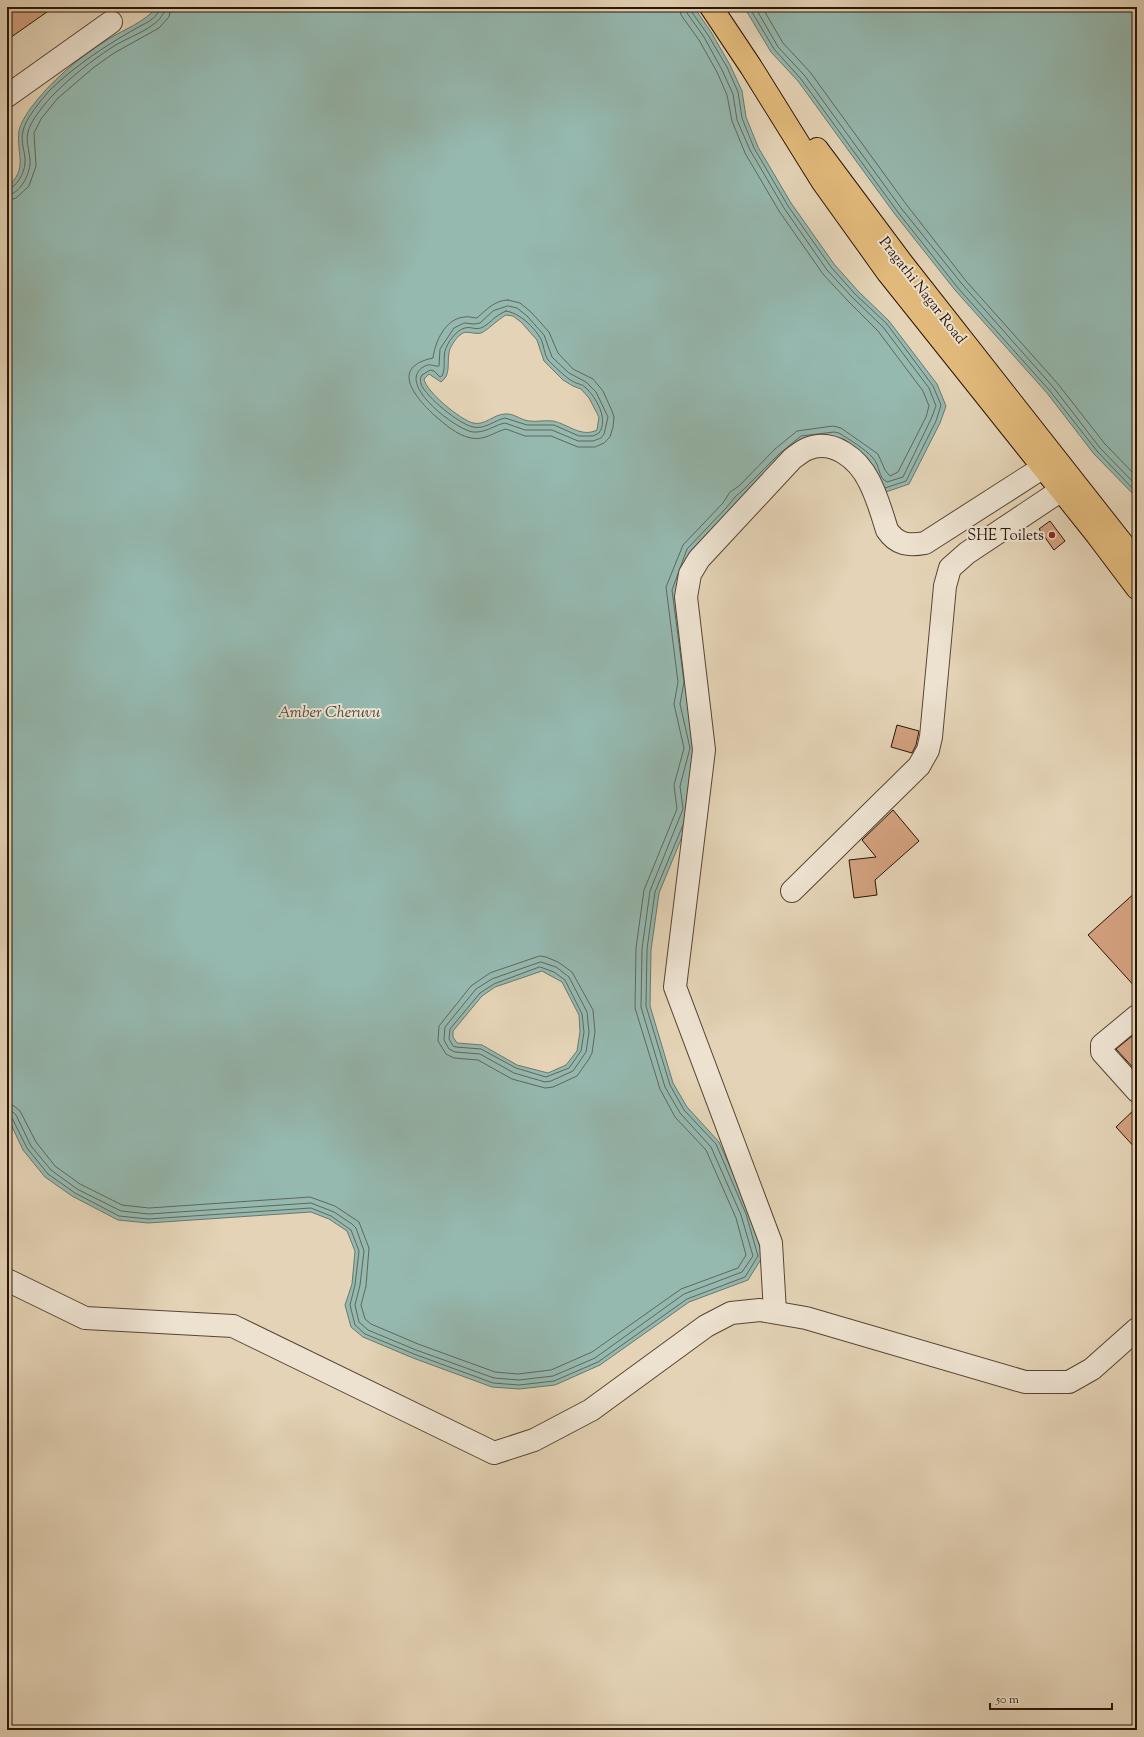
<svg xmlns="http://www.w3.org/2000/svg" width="1144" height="1737" viewBox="0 0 1144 1737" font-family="'Sorts Mill Goudy',serif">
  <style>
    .water { fill: #95b8af; stroke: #6a776b; fill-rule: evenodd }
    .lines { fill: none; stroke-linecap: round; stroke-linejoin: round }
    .shore { stroke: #60675a; stroke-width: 1 }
    .building { fill: #d19f7d; stroke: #2a1606 }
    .minor-casing { stroke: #584532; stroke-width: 24 }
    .major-casing { stroke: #2a1606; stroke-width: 24 }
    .minor { stroke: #ede2d0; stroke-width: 22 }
    .major { stroke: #e2ba7b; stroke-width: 22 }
    .poi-dot { fill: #8f2418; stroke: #ede2d0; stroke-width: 1.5 }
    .labels { text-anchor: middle; stroke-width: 4; stroke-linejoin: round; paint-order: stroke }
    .street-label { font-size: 15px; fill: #2a1606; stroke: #ede2d0 }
    .poi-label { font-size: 15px; fill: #2a1606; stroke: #ede2d0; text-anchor: end }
    .water-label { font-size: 16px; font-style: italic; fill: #4a4739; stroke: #ede2d0 }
  </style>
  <rect width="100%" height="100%" fill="#e4d3b6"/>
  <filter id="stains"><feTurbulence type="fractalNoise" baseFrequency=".005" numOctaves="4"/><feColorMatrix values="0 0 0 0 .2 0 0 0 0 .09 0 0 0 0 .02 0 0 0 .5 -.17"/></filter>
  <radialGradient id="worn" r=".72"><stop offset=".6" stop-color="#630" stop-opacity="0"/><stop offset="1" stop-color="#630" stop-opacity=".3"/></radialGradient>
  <g class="water">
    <path d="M 157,7 L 694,7 L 711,32 L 730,65 L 742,91 L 746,117 L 758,147 L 791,203 L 834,264 L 858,291 L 889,321 L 937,384 L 946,406 L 940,423 L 909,484 L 883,493 L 820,443 L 694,555 L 699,748 L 693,810 L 659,893 L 651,950 L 650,1006 L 673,1083 L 687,1107 L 719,1142 L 750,1212 L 763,1256 L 748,1280 L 689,1302 L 600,1365 L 555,1385 L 519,1389 L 492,1387 L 413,1358 L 363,1337 L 351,1327 L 345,1305 L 352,1284 L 355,1251 L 347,1231 L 329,1219 L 311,1212 L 148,1223 L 118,1220 L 72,1196 L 45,1177 L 23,1150 L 7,1116 L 7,187 C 29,169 16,154 19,131 C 20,124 26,115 30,109 C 50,82 78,58 107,40 C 124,29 144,23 157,7 ZM 506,315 L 513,316 L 521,322 L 537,340 L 544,361 L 563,380 L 573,386 L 581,389 L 589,398 L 599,417 L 597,430 C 581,438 568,424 553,421 C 545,420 537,422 529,421 C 520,420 514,413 505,414 C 494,414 485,426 473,423 C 461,420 426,392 424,379 L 429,374 L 441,382 C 451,375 447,364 449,353 C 449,348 456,338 460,335 C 466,329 473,335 481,333 C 488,330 497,320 506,315 ZM 542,971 L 562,982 L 579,1015 L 580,1032 L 577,1051 L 566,1065 L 548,1073 L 517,1065 L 482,1045 L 457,1043 L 453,1037 L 453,1031 L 482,996 L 495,987 Z"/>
    <polygon points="744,7 1137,7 1137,498 1094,454 1047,393 955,290 894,213 798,81 771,52"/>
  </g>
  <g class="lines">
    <g class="shore">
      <polyline points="691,7 691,11 708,35 727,67 738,92 742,118 754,148 788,206 831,267 855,294 887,324 933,386 941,405 936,421 906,481 885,488"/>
      <polyline points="749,7 774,49 801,79 897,211 958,288 1050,391 1097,451 1137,493"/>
      <polyline points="755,7 778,47 805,76 901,208 962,284 1054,388 1100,448 1137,486"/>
      <polyline points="762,7 783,43 810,72 906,204 966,281 1058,384 1105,444 1137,477"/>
      <path d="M 7,189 C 17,188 24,173 25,164 C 26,153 20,142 23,131 C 25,119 42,99 50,90 C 77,64 108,44 142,25 C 149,22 159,16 160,7"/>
      <path d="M 7,195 C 20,194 28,177 30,165 C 31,154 25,143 28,132 C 30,121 46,102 54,94 C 71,77 91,61 111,48 C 124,39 141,34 154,24 C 159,20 165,14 165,7"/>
      <polyline points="7,201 16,198 29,186 36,166 34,133 41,119 57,99 93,68 114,53 159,28 169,17 171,7"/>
      <path d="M 508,300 L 520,303 L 531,312 L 549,332 L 558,353 L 573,369 L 593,379 L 603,391 L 612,411 L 614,417 L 613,427 L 610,437 L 604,443 L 595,447 L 578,447 L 551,436 L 525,436 L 506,429 C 494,432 484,441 471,438 C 456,435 445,424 434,415 C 414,396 390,367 433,358 C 435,342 445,319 464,317 C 469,316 473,318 477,318 C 486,310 495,300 508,300 Z"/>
      <path d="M 508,306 L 517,308 L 527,316 L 544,335 L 552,357 L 569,373 L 586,382 L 596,392 L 608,417 L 604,434 L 601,438 L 593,441 L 578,441 L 552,430 L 525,430 L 505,423 C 494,425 486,433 473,432 C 456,430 393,382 425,366 C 430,363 435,367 439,366 L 440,349 L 454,328 L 464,323 L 474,324 L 480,323 L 493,311 Z"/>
      <path d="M 506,311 C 520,313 534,327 541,339 C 544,345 544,354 548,360 C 553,365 567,379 574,382 C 577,384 582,384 585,387 C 596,397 609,419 599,433 L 593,436 L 579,436 L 554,425 L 527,425 L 505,418 C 495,420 484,430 473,427 C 459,424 426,397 421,384 C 420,380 420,378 422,375 L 430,370 L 434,371 L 440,377 L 442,376 C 446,368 443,359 445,351 C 447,343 456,330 465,328 C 471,326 476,331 483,327 C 492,322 494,316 506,311 Z"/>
      <polygon points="540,956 546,957 558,962 572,972 593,1010 595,1032 592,1053 589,1059 577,1076 553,1087 545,1088 512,1079 478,1060 454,1058 446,1054 438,1041 439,1026 471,986 490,973"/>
      <polygon points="541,962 556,967 569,977 587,1012 589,1032 586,1052 573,1071 551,1081 545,1082 514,1073 480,1054 455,1052 449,1049 444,1040 445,1027 476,989 492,979"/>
      <polygon points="540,967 554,972 565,980 582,1014 584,1032 581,1051 569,1068 546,1077 516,1068 481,1049 456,1047 453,1046 449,1039 450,1029 480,993 494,984"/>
      <polyline points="7,1105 14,1106 20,1111 36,1142 55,1166 80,1184 122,1205 149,1208 310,1197 335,1206 359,1222 369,1248 366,1286 361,1305 365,1319 371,1324 418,1344 495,1372 518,1374 551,1370 592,1352 681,1289 738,1268 746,1255 736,1218 706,1150 675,1117 660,1089 635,1008 636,948 644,890 677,809 674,785 684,748 674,704 678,682 666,587 683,545 723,503 730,492 739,486 775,449 797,431 833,426 841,428 878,454 885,470 890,476 898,472 926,417 929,406 923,391 878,331 848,301 823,274 779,211 745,153 732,121 727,95 717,72 699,40 681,15 680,7"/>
      <path d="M 7,1111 L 13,1112 L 16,1115 L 31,1146 L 51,1170 L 77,1189 L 121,1211 L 149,1214 L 311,1203 L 334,1212 L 352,1224 L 356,1228 L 364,1251 L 360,1285 L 355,1305 L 359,1322 L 368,1330 L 416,1350 L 494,1378 L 519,1380 L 553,1376 L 595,1358 L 684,1294 L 742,1272 L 753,1256 L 741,1215 L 711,1147 L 680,1113 L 665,1087 L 641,1007 L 642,949 L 650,891 L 683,809 L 680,786 L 690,748 L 680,704 L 684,682 L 672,590 L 687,549 L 727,507 L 735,497 L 743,490 L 779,454 L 801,436 L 834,432 L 839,433 C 850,440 864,448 873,458 C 880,465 878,478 887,482 L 903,477 L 931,419 L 936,406 L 929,388 L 883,327 L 852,297 L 827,270 L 784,208 L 750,150 L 737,120 L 733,94 L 722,70 L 704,37 L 687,13 L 686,7"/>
      <polyline points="7,1116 12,1118 27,1148 48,1174 75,1193 119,1216 148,1219 311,1208 331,1216 351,1230 359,1251 355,1285 350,1305 355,1325 365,1334 414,1354 493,1383 519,1385 554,1381 598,1362 687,1299 745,1277 758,1256 746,1214 716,1144 684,1110 670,1085 646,1006 647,949 655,892 683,825"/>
    </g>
  </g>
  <g class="building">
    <polygon points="13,7 54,7 7,40 7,11"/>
    <polygon points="1050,521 1065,541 1054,550 1039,529"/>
    <polygon points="897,725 919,731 916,745 912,753 891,747"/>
    <polygon points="893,810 919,841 875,880 877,895 854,898 849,860 876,857 862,840"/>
    <polygon points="1137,891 1137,989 1088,935"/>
    <polygon points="1137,1032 1137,1072 1116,1049"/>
    <polygon points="1137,1107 1137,1150 1116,1127"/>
  </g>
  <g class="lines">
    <g class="minor-casing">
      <g id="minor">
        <polyline points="7,96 111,22"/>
        <polyline points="792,891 919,766 928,750 931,737 945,586 950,568 967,553 1060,491"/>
        <polyline points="1137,1016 1102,1045 1102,1052 1137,1091"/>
        <polyline points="7,1280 85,1318 233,1326 494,1453 534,1440 591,1410 706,1326 731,1313 760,1310 806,1318 1025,1382 1069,1382 1092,1369 1137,1329"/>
        <path d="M 775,1312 L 771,1243 L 675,987 L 704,750 L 686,597 L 690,574 L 699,559 L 792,459 C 796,456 802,451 807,449 C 833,438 858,459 869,481 C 877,496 882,514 887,530 C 897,545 909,546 925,543 L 1042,468"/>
      </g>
    </g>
    <g class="major-casing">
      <g id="major">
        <polyline points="711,7 751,67 822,181 888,273 1097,535 1137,588"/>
        <polyline points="817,149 902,263 1137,562"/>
      </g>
    </g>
    <use href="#minor" class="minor"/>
    <use href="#major" class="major"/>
  </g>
  <circle class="poi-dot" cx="1052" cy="535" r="4"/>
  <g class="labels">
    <g class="street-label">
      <text transform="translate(923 290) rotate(52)" y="5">Pragathi Nagar Road</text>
    </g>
    <g class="poi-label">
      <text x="1044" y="540">SHE Toilets</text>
    </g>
    <g class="water-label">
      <text x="329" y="717">Amber Cheruvu</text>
    </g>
  </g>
  <rect width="1144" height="1737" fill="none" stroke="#e4d3b6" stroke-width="24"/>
  <rect x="8" y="8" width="1128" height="1721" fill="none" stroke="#2a1606" stroke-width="2"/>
  <rect x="12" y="12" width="1120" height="1713" fill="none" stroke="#2a1606"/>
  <path d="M990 1703v6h122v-6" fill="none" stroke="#2a1606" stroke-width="2"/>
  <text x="996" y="1703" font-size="12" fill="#2a1606" stroke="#ede2d0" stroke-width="3" paint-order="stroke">50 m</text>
  <rect width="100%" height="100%" filter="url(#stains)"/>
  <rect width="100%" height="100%" fill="url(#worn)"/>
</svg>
